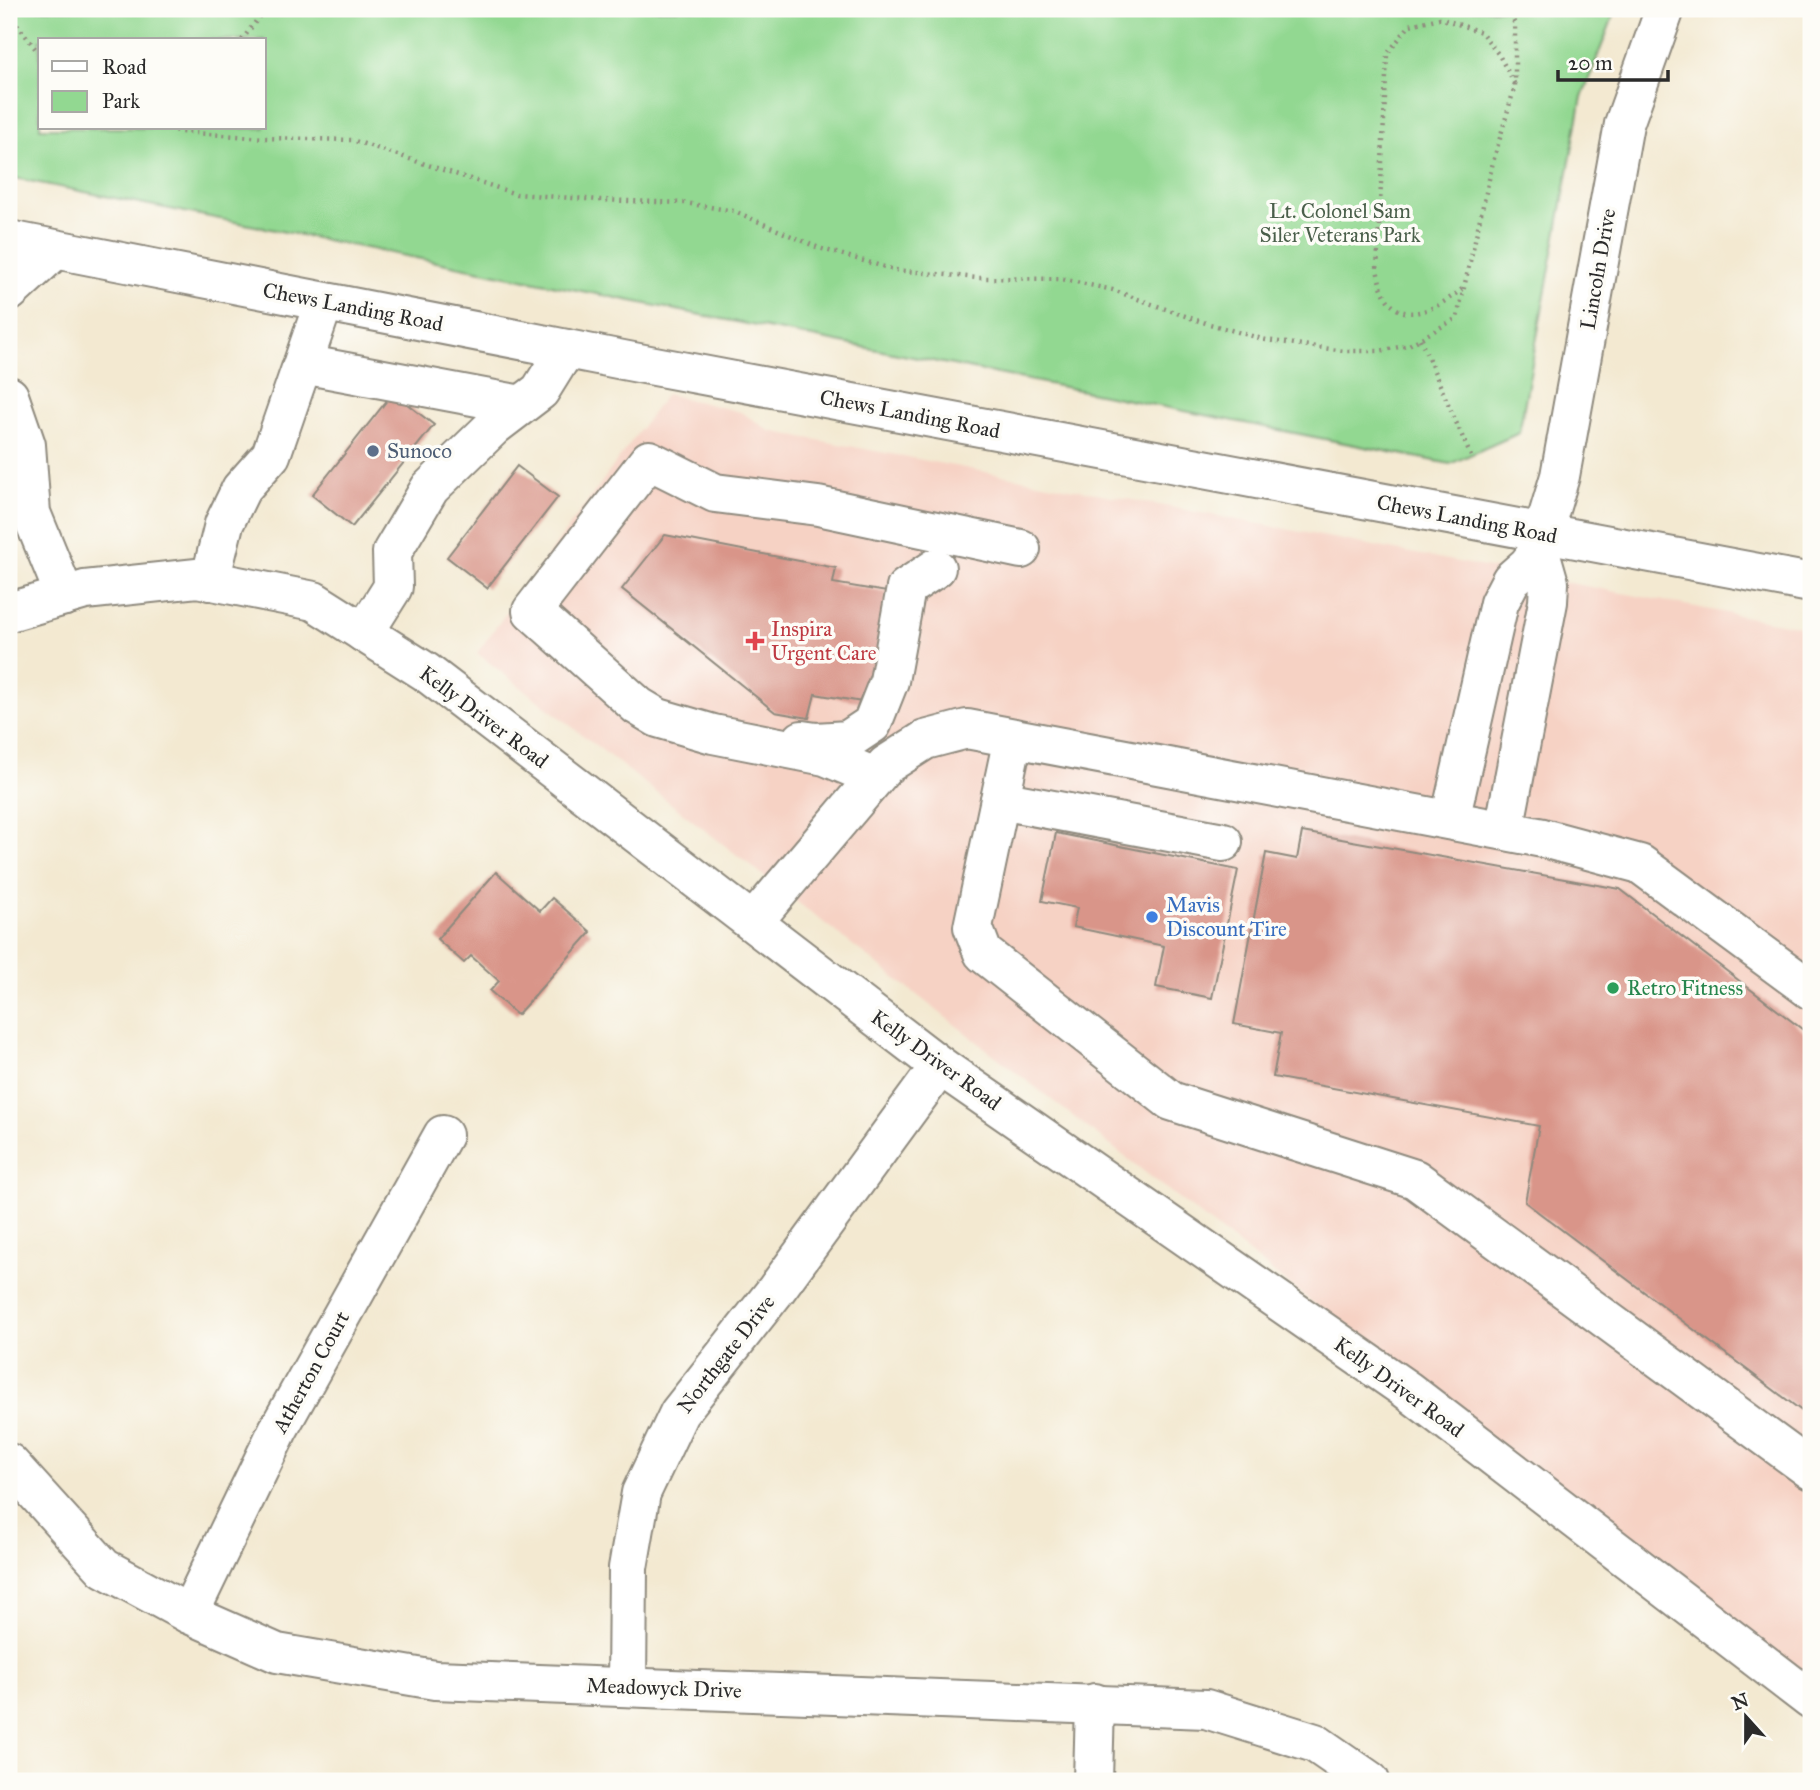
<svg xmlns="http://www.w3.org/2000/svg" width="1820" height="1790" viewBox="0 0 1820 1790" font-family="'IM FELL Great Primer',serif">
  <style>
    .built { fill: #f6d2c4 }
    .green { fill: #92d891; stroke: #5e825e; stroke-width: 2; fill-rule: evenodd }
    .building { fill: #d99589 }
    .lines { fill: none; stroke-linecap: round; stroke-linejoin: round }
    .minor-casing { stroke: #8f8a7e; stroke-width: 42 }
    .major-casing { stroke: #8f8a7e; stroke-width: 42 }
    .path { stroke: #8f8a7e; stroke-width: 4.5; stroke-dasharray: 2 5; stroke-linecap: butt }
    .minor { stroke: #fff; stroke-width: 38 }
    .major { stroke: #fff; stroke-width: 38 }
    .service-dot { fill: #5c6f8a; stroke: #fdfcf7; stroke-width: 2.5 }
    .health-dot { fill: #e0444e; stroke: #fdfcf7; stroke-width: 2.5 }
    .shop-dot { fill: #3f7fe0; stroke: #fdfcf7; stroke-width: 2.5 }
    .leisure-dot { fill: #2e9e5b; stroke: #fdfcf7; stroke-width: 2.5 }
    .labels { text-anchor: middle; stroke-width: 7; stroke-linejoin: round; paint-order: stroke }
    .park-label { font-size: 21px; fill: #4a5f4a; stroke: #fdfcf7 }
    .street-label { font-size: 21px; fill: #2b2b2b; stroke: #fdfcf7 }
    .service-label { font-size: 21px; fill: #4e5e75; stroke: #fdfcf7; text-anchor: start }
    .health-label { font-size: 21px; fill: #be3a42; stroke: #fdfcf7; text-anchor: start }
    .shop-label { font-size: 21px; fill: #366cbe; stroke: #fdfcf7; text-anchor: start }
    .leisure-label { font-size: 21px; fill: #27864d; stroke: #fdfcf7; text-anchor: start }
  </style>
  <rect width="100%" height="100%" fill="#fdfcf7"/>
  <filter id="ink" filterUnits="userSpaceOnUse"><feTurbulence type="fractalNoise" baseFrequency=".0143" numOctaves="2"/><feDisplacementMap in="SourceGraphic" scale="14" xChannelSelector="R" yChannelSelector="G"/><feConvolveMatrix kernelMatrix="1 2 1 2 8 2 1 2 1" color-interpolation-filters="sRGB"/></filter>
  <filter id="wash" filterUnits="userSpaceOnUse"><feTurbulence type="fractalNoise" baseFrequency=".00686" numOctaves="4" result="noise"/><feDisplacementMap in="SourceGraphic" scale="28" xChannelSelector="R" yChannelSelector="G"/><feGaussianBlur stdDeviation="1.57" result="paint"/><feColorMatrix in="noise" values="0 0 0 0 0 0 0 0 0 0 0 0 0 0 0 0 0 1.4 0 .05"/><feComposite in="paint" operator="in"/></filter>
  <g filter="url(#wash)">
    <rect width="100%" height="100%" fill="#f3e9d1"/>
    <polygon class="built" points="666,394 741,412 770,431 1811,629 1811,1690 477,653"/>
    <path class="green" d="M 9,9 L 1616,9 L 1582,97 L 1519,433 L 1450,464 L 9,177 ZM 40,40 L 264,40 L 264,128 L 40,128 Z"/>
    <g id="blocks">
      <g class="building">
        <polygon points="393,393 434,425 352,527 312,495"/>
        <polygon points="517,466 558,497 487,588 447,557"/>
        <polygon points="665,535 836,568 833,583 887,592 868,703 815,694 809,718 775,712 622,589"/>
        <polygon points="1302,832 1620,889 1811,1036 1811,1418 1525,1202 1539,1126 1273,1077 1281,1033 1234,1024 1266,853 1297,859"/>
        <polygon points="1056,833 1238,870 1212,998 1156,987 1164,946 1073,927 1077,908 1042,901"/>
        <polygon points="496,872 540,911 552,898 591,932 517,1015 490,991 499,981 471,956 464,963 437,939"/>
      </g>
    </g>
  </g>
  <g filter="url(#ink)">
    <use href="#blocks" fill-opacity="0" stroke="#8f8a7e" stroke-width="2"/>
    <g class="lines">
      <g class="minor-casing">
        <g id="minor">
          <polyline points="9,292 55,250"/>
          <polyline points="303,364 521,405"/>
          <polyline points="9,396 26,445 31,513 65,596"/>
          <polyline points="210,581 224,524 241,489 271,455 324,302"/>
          <polyline points="9,612 85,590 197,578 314,601 426,672 940,1066 1407,1390 1811,1700"/>
          <polyline points="364,633 393,587 392,552 430,488 494,426 540,391 566,349"/>
          <polyline points="1013,738 973,927 983,953 1171,1101 1415,1179 1811,1470"/>
          <polyline points="802,740 816,742 848,740 872,724 889,681 906,588 936,568"/>
          <polyline points="875,777 825,756 713,734 658,718 638,706 532,611 649,460 715,493 818,506 1021,549"/>
          <polyline points="1000,800 1223,842"/>
          <polyline points="1450,820 1499,603 1511,580 1528,565 1537,553 1560,476 1624,124 1665,9"/>
          <polyline points="1504,830 1548,602 1549,583 1541,555 1543,533"/>
          <polyline points="753,922 886,765 925,740 967,729 1543,838 1640,864 1811,990"/>
          <polyline points="9,1463 104,1568 189,1614 277,1653 435,1680 1206,1709 1315,1743 1370,1781"/>
          <polyline points="189,1614 278,1430 443,1135"/>
          <polyline points="627,1687 628,1568 641,1493 679,1413 776,1290 940,1066"/>
          <polyline points="1093,1781 1095,1703"/>
        </g>
      </g>
      <g class="major-casing">
        <polyline id="major" points="9,240 628,361 1811,583"/>
      </g>
      <g class="path">
        <polyline points="9,13 40,55"/>
        <polyline points="242,40 265,9"/>
        <polyline points="168,128 180,132 265,138 352,140 516,194 600,200 685,203 734,211 819,248 895,270 978,278 1062,279 1113,290 1199,321 1266,340 1345,351 1379,351 1409,345 1457,318 1493,162 1515,86 1515,24 1507,9"/>
        <path d="M 1462,289 C 1440,307 1399,331 1383,291 C 1380,285 1379,277 1377,270 L 1387,54 L 1410,25 L 1440,18 L 1481,32 L 1499,55 L 1515,85"/>
        <polyline points="1420,339 1473,461"/>
      </g>
      <use href="#minor" class="minor"/>
      <use href="#major" class="major"/>
    </g>
  </g>
  <circle class="service-dot" cx="373" cy="451" r="7"/>
  <path class="health-dot" d="M751.5 630.5h7v7h7v7h-7v7h-7v-7h-7v-7h7z"/>
  <circle class="shop-dot" cx="1152" cy="917" r="7"/>
  <circle class="leisure-dot" cx="1613" cy="988" r="7"/>
  <g class="labels">
    <g class="park-label">
      <text x="1340" y="218">Lt. Colonel Sam<tspan x="1340" dy="24">Siler Veterans Park</tspan></text>
    </g>
    <g class="street-label">
      <text transform="translate(1598 269) rotate(-80)" y="7">Lincoln Drive</text>
      <text transform="translate(353 307) rotate(11)" y="7">Chews Landing Road</text>
      <text transform="translate(910 414) rotate(11)" y="7">Chews Landing Road</text>
      <text transform="translate(1467 519) rotate(11)" y="7">Chews Landing Road</text>
      <text transform="translate(484 717) rotate(37)" y="7">Kelly Driver Road</text>
      <text transform="translate(936 1060) rotate(36)" y="7">Kelly Driver Road</text>
      <text transform="translate(726 1354) rotate(-52)" y="7">Northgate Drive</text>
      <text transform="translate(311 1372) rotate(-61)" y="7">Atherton Court</text>
      <text transform="translate(1399 1387) rotate(36)" y="7">Kelly Driver Road</text>
      <text transform="translate(664 1688) rotate(2)" y="7">Meadowyck Drive</text>
    </g>
    <g class="service-label">
      <text x="387" y="458">Sunoco</text>
    </g>
    <g class="health-label">
      <text x="771" y="636">Inspira<tspan x="771" dy="24">Urgent Care</tspan></text>
    </g>
    <g class="shop-label">
      <text x="1166" y="912">Mavis<tspan x="1166" dy="24">Discount Tire</tspan></text>
    </g>
    <g class="leisure-label">
      <text x="1627" y="995">Retro Fitness</text>
    </g>
  </g>
  <rect width="1820" height="1790" fill="none" stroke="#fdfcf7" stroke-width="35"/>
  <rect x="38" y="38" width="228" height="91" fill="#fdfcf7" stroke="#a9a8a5" stroke-width="2"/>
  <rect x="52" y="61" width="35" height="10" fill="#ffffff" stroke="#a9a8a5" stroke-width="2"/>
  <text x="102" y="74" font-size="21" fill="#2b2b2b">Road</text>
  <rect x="52" y="91" width="35" height="21" fill="#92d891" stroke="#a9a8a5" stroke-width="2"/>
  <text x="102" y="108" font-size="21" fill="#2b2b2b">Park</text>
  <g transform="translate(1746 1717) rotate(339)" stroke="#fdfcf7" stroke-width="5" paint-order="stroke">
  <path d="M0-5L12 26L0 18L-12 26Z" fill="#2b2b2b"/>
  <text y="-10" font-size="19" font-weight="bold" text-anchor="middle" fill="#2b2b2b">N</text>
  </g>
  <path d="M1558 70v10h110v-10" fill="none" stroke="#2b2b2b" stroke-width="3.5"/>
  <text x="1568" y="70" font-size="21" fill="#2b2b2b" stroke="#fdfcf7" stroke-width="5" paint-order="stroke">20 m</text>
</svg>
